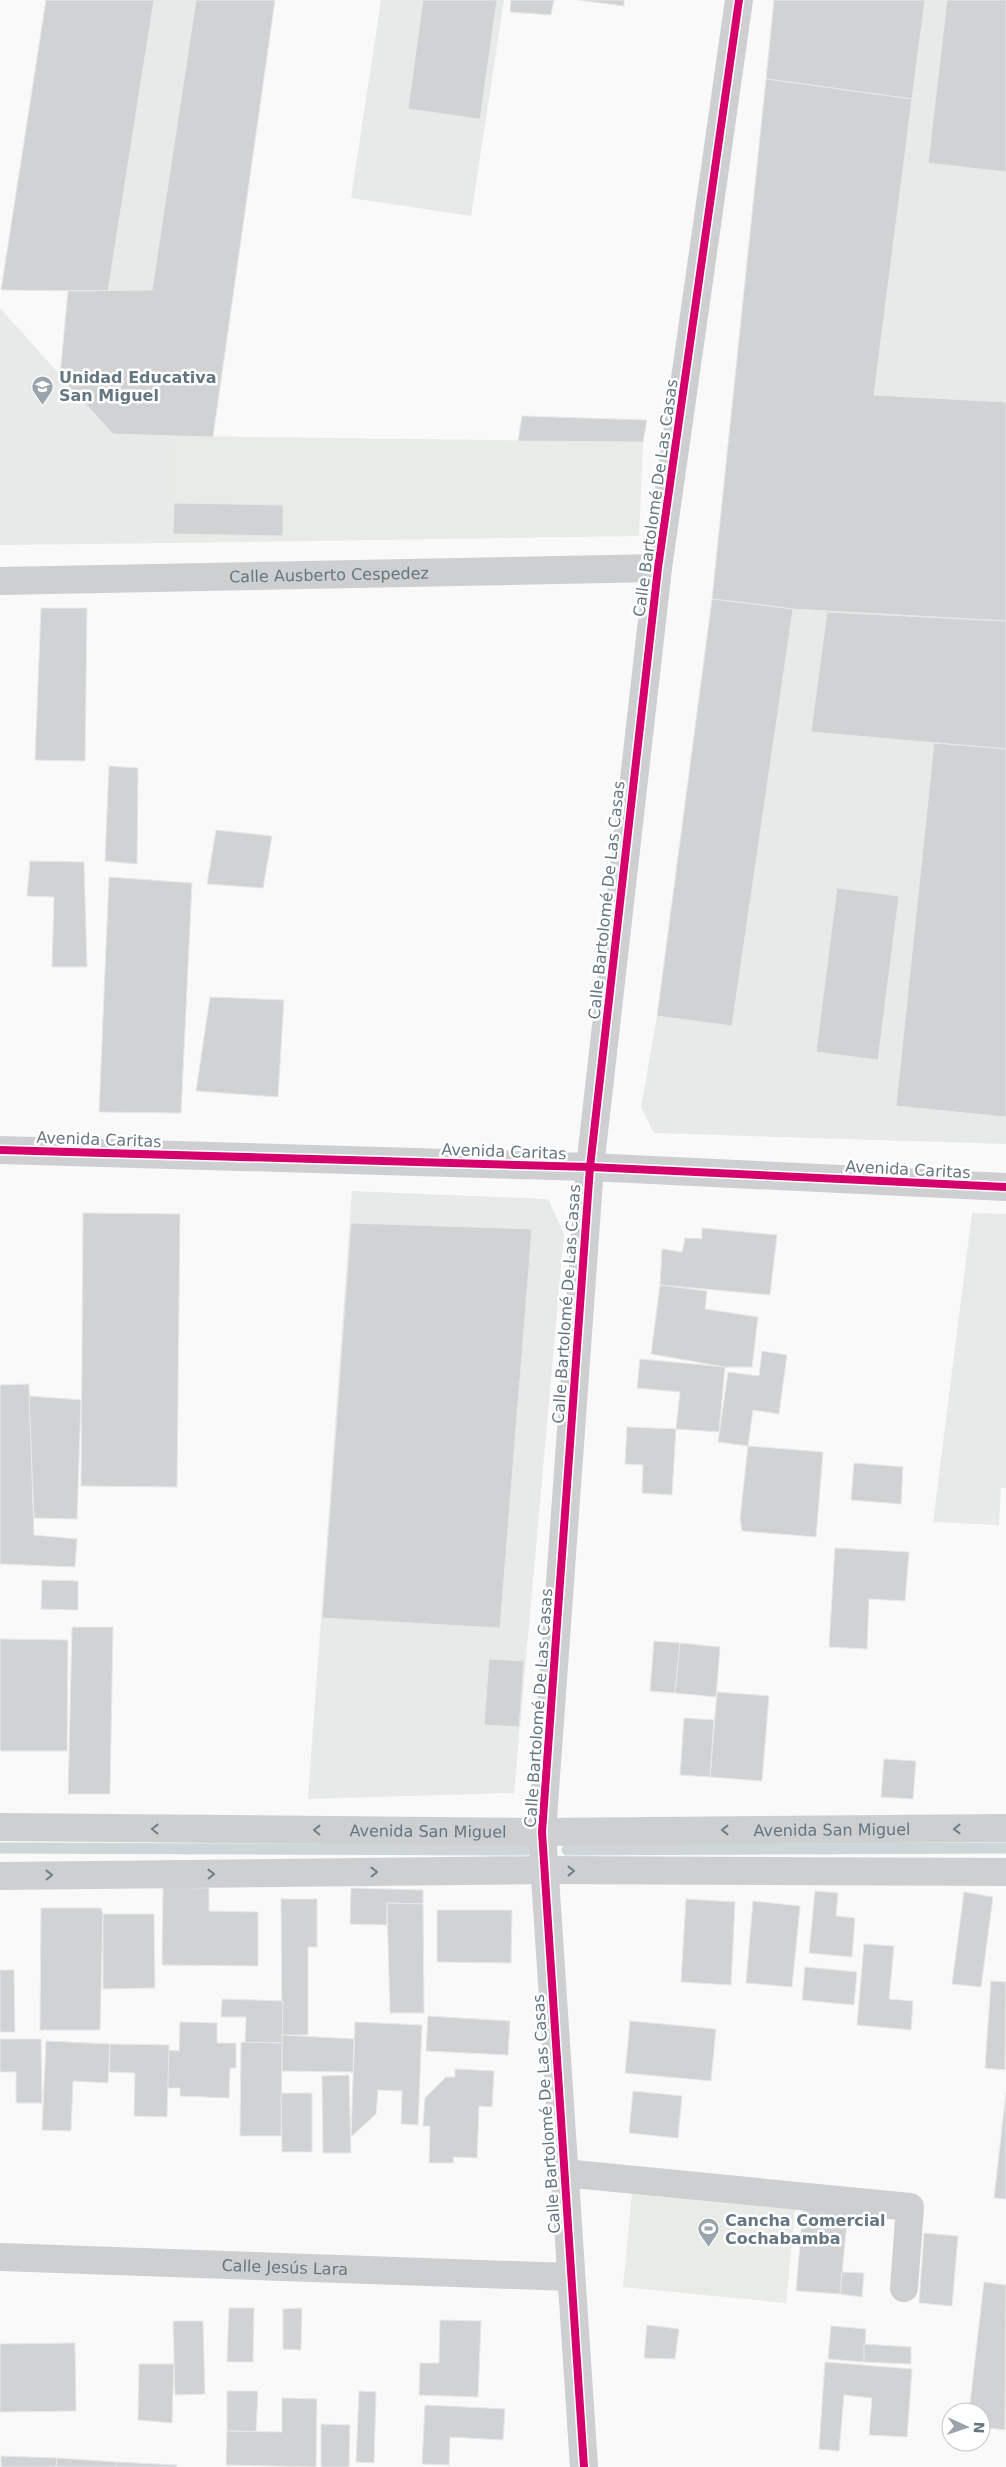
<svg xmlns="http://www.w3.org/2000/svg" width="1006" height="2467" font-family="'DejaVu Sans',sans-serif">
<rect width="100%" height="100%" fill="#f9f9f9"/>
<g fill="#e8e9e9">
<polygon points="46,0 275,0 213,437 173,436 173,543 0,545 0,308 60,375 68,291 1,290"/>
<polygon points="381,0 504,0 471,216 351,198"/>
<polygon points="774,0 1006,0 1006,1144 654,1133 641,1107 657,1016 712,599"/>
<polygon points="352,1191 548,1199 564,1234 514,1793 308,1799"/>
<polygon points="972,1213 1006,1214 1006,1488 1001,1488 999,1525 933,1522"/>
</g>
<g fill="#e8ebe6">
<polygon points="173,436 643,442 639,536 173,543"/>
<polygon points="632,2194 795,2210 786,2303 623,2287"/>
</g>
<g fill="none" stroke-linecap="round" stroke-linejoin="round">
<g stroke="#ced6d9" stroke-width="11">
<polyline points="0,1848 526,1850"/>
<polyline points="567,1850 1006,1848"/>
</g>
</g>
<g fill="#d0d2d3" stroke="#e8e8e8">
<polygon points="46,0 154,0 108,291 1,290"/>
<polygon points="196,0 275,0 213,437 113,434 60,376 68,291 152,290"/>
<polygon points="423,0 497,0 480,119 408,109"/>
<polygon points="511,0 554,0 551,15 510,12"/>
<polygon points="578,0 624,0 624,6"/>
<polygon points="774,0 925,0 912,99 766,79"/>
<polygon points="947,0 1006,0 1006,172 928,163"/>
<polygon points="766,79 912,99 874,395 1006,402 1006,621 793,609 712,599"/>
<polygon points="522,416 647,420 643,442 518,441"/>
<polygon points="174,503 283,505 283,536 173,534"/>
<polygon points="712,599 793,609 732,1026 657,1016"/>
<polygon points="41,608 87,608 85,761 35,760"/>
<polygon points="827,612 1006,621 1006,749 811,732"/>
<polygon points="934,743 1006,749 1006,1117 896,1106"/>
<polygon points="109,766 138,768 137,864 105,861"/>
<polygon points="216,830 272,836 263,888 207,884"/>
<polygon points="30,861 84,862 87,967 52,967 54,897 27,896"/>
<polygon points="109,877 192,883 181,1113 99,1112"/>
<polygon points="837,888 899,896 878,1060 816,1052"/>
<polygon points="210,997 284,1000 278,1097 196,1091"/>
<polygon points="83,1213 180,1214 177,1487 81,1486"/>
<polygon points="351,1223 532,1229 500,1628 322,1618"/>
<polygon points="702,1228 777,1235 770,1295 660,1285 662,1249 682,1252 685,1238 702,1239"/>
<polygon points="660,1285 707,1291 705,1309 758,1317 752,1367 725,1367 651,1354"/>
<polygon points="762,1351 787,1355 779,1414 753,1410 748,1446 718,1442 728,1372 759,1376"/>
<polygon points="640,1359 725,1367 719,1432 676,1429 680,1392 637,1388"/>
<polygon points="29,1384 34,1535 77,1539 75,1567 0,1564 0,1385"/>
<polygon points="29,1396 81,1400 77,1519 34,1518"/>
<polygon points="627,1427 676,1429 672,1495 642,1493 643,1465 625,1464"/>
<polygon points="748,1446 823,1452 816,1537 742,1531 740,1519"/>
<polygon points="854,1463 903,1467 901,1504 851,1500"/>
<polygon points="835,1548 909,1552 905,1601 869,1599 867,1649 829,1647"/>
<polygon points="42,1580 78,1581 78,1610 41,1609"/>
<polygon points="72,1627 113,1627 110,1794 68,1794"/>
<polygon points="0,1639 68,1640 67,1751 0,1751"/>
<polygon points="654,1641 680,1643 675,1693 650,1691"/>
<polygon points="680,1643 720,1647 716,1697 675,1693"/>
<polygon points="489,1659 524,1661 519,1727 484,1725"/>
<polygon points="717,1692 769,1696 762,1781 710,1777"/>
<polygon points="684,1718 714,1720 710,1777 680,1775"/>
<polygon points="884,1759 916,1761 913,1799 881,1797"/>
<polygon points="163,1887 209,1888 209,1911 258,1912 258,1966 162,1965"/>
<polygon points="351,1888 423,1890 423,1904 387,1903 387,1925 350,1924"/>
<polygon points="815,1891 838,1893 836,1916 855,1918 852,1957 809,1953"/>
<polygon points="964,1892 993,1897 981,1987 952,1984"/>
<polygon points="281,1899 317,1899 317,1947 308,1947 308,2035 282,2035"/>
<polygon points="686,1899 735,1902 731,1985 681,1982"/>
<polygon points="753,1901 800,1906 792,1987 746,1983"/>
<polygon points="387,1903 423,1904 424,2013 390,2013"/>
<polygon points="41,1908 101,1908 103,1914 100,2030 40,2030"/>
<polygon points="437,1910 512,1910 511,1963 437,1962"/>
<polygon points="103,1914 154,1914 155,1988 103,1989"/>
<polygon points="864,1944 894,1946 889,1999 913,2001 911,2030 857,2025"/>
<polygon points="805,1967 857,1972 854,2005 802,2000"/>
<polygon points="0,1970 14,1970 15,2032 0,2032"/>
<polygon points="991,1981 1006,1982 1005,2070 985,2068"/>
<polygon points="222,1999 283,2001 282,2043 245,2043 246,2017 221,2017"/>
<polygon points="428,2016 510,2021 508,2055 426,2051"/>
<polygon points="630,2021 716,2029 711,2081 625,2073"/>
<polygon points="180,2022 217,2023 217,2043 236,2043 236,2068 230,2068 229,2098 180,2096 180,2088 167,2088 168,2050 179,2051"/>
<polygon points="355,2022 422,2025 418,2125 401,2124 402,2091 378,2090 376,2114 351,2137"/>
<polygon points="282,2035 354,2039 353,2072 282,2071"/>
<polygon points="0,2039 41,2039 42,2103 16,2103 16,2072 0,2072"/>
<polygon points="46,2041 110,2044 108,2083 73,2081 71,2131 42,2130"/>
<polygon points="241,2042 282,2043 281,2136 240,2136"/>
<polygon points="110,2044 169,2045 167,2117 134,2116 135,2073 109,2072"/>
<polygon points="455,2069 494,2071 492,2107 479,2106 477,2158 453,2157 454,2163 429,2163 430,2126 423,2126 425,2098 446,2077 455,2077"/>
<polygon points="349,2075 351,2153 323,2153 322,2076"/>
<polygon points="633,2091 682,2096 678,2138 629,2133"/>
<polygon points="1006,2092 1006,2199 994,2198"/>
<polygon points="281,2093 312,2093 312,2152 282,2152"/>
<polygon points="803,2208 848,2212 840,2294 796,2291"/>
<polygon points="924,2233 958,2236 952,2306 919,2303"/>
<polygon points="842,2272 864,2273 862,2297 840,2294"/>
<polygon points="984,2282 1006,2285 1005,2430 981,2427 981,2412 969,2412"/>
<polygon points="229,2308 254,2308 253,2362 227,2362"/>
<polygon points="302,2308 301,2350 283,2349 283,2309"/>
<polygon points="440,2320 481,2321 478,2397 419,2395 420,2363 439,2363"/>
<polygon points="173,2321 203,2321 205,2394 175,2395"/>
<polygon points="647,2325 679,2329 675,2359 644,2358"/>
<polygon points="831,2326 866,2329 864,2362 828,2359"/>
<polygon points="75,2343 76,2411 0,2412 0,2344"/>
<polygon points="864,2344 911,2347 911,2364 864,2362"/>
<polygon points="825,2362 912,2369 907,2437 869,2435 872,2398 844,2395 839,2451 819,2449"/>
<polygon points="139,2364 174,2364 172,2423 138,2420"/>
<polygon points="227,2391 258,2391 256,2432 227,2431"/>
<polygon points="359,2391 376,2392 374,2463 356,2462"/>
<polygon points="282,2398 317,2399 316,2467 226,2465 227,2431 282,2432"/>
<polygon points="425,2405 505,2409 503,2440 450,2437 449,2465 422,2464"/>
<polygon points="321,2424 350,2425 349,2467 321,2467"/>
<polygon points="1,2456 57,2458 57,2467 1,2467"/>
<polygon points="57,2458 117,2462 116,2467 56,2467"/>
<polygon points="117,2462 177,2465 176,2467 116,2467"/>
</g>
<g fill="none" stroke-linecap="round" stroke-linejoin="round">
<g stroke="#cecfd0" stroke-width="28">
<path id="s1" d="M0 581 658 568"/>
<polyline points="0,1150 590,1167 1006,1187"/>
<path id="s2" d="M0 1827 542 1832 1006 1828"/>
<polyline points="0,1876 544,1870 1006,1872"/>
<polyline points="564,2173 910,2207 904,2288"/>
<path id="s3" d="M0 2257 570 2277"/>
<polyline points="584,2467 542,1832 590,1167 658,568 739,0"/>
</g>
<defs>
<g id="cycleway">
<polyline points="0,1150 590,1167 1006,1187"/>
<polyline points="584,2467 542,1832 590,1167 658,568 739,0"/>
</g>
</defs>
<use href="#cycleway" stroke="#fff" stroke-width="11"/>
<use href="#cycleway" stroke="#d6006c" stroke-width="8"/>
</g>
<defs><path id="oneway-chevron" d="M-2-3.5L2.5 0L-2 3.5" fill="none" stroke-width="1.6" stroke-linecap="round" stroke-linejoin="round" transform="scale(1.25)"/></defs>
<g stroke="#707f8b">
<use href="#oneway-chevron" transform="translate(155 1829) rotate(-179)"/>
<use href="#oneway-chevron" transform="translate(957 1829) rotate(180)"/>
<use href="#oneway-chevron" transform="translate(317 1830) rotate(-179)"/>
<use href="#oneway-chevron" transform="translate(725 1830) rotate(180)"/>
<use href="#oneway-chevron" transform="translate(571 1871)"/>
<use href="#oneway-chevron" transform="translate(374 1872) rotate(-1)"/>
<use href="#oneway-chevron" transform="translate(211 1874) rotate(-1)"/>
<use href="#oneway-chevron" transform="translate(49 1875) rotate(-1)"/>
</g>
<defs>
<symbol id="school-pin" viewBox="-11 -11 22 30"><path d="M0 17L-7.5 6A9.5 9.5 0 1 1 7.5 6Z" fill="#99a4ac" stroke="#fff"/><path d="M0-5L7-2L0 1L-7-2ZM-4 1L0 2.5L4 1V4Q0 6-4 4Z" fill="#fff"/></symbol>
<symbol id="stadium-pin" viewBox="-11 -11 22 30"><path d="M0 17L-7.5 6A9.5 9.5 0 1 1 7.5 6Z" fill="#99a4ac" stroke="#fff"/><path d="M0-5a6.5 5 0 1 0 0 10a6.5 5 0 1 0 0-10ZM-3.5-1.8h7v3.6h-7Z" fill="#fff"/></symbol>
</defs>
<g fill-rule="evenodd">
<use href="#school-pin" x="30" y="374" width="25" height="34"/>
<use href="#stadium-pin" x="696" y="2216" width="25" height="34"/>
</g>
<g text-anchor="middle" stroke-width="5" stroke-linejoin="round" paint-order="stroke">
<g font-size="16" font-weight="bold" fill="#657683" stroke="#fff" text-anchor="start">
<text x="59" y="383">Unidad Educativa<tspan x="59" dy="18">San Miguel</tspan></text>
<text x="725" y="2226">Cancha Comercial<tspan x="725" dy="18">Cochabamba</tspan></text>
</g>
<g font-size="16" fill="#657683" stroke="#fff">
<text transform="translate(655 498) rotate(-82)" y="6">Calle Bartolomé De Las Casas</text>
<text dy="6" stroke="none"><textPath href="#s1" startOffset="329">Calle Ausberto Cespedez</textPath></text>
<text transform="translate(606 900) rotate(-84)" y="6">Calle Bartolomé De Las Casas</text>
<text transform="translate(99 1139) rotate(2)" y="6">Avenida Caritas</text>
<text transform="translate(504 1151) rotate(2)" y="6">Avenida Caritas</text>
<text transform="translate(908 1169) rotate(3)" y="6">Avenida Caritas</text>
<text transform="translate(566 1304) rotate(-86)" y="6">Calle Bartolomé De Las Casas</text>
<text transform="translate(538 1708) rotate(-86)" y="6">Calle Bartolomé De Las Casas</text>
<text dy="6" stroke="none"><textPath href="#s2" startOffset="832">Avenida San Miguel</textPath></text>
<text dy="6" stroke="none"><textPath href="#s2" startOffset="428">Avenida San Miguel</textPath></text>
<text transform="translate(546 2114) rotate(-94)" y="6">Calle Bartolomé De Las Casas</text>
<text dy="6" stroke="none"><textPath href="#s3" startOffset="285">Calle Jesús Lara</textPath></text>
</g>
</g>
<g transform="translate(966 2427) rotate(93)"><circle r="24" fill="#ffffff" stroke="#c1c8cd"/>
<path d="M0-4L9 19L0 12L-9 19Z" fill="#99a4ac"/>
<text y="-8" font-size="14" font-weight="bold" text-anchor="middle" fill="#657683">N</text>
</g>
</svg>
